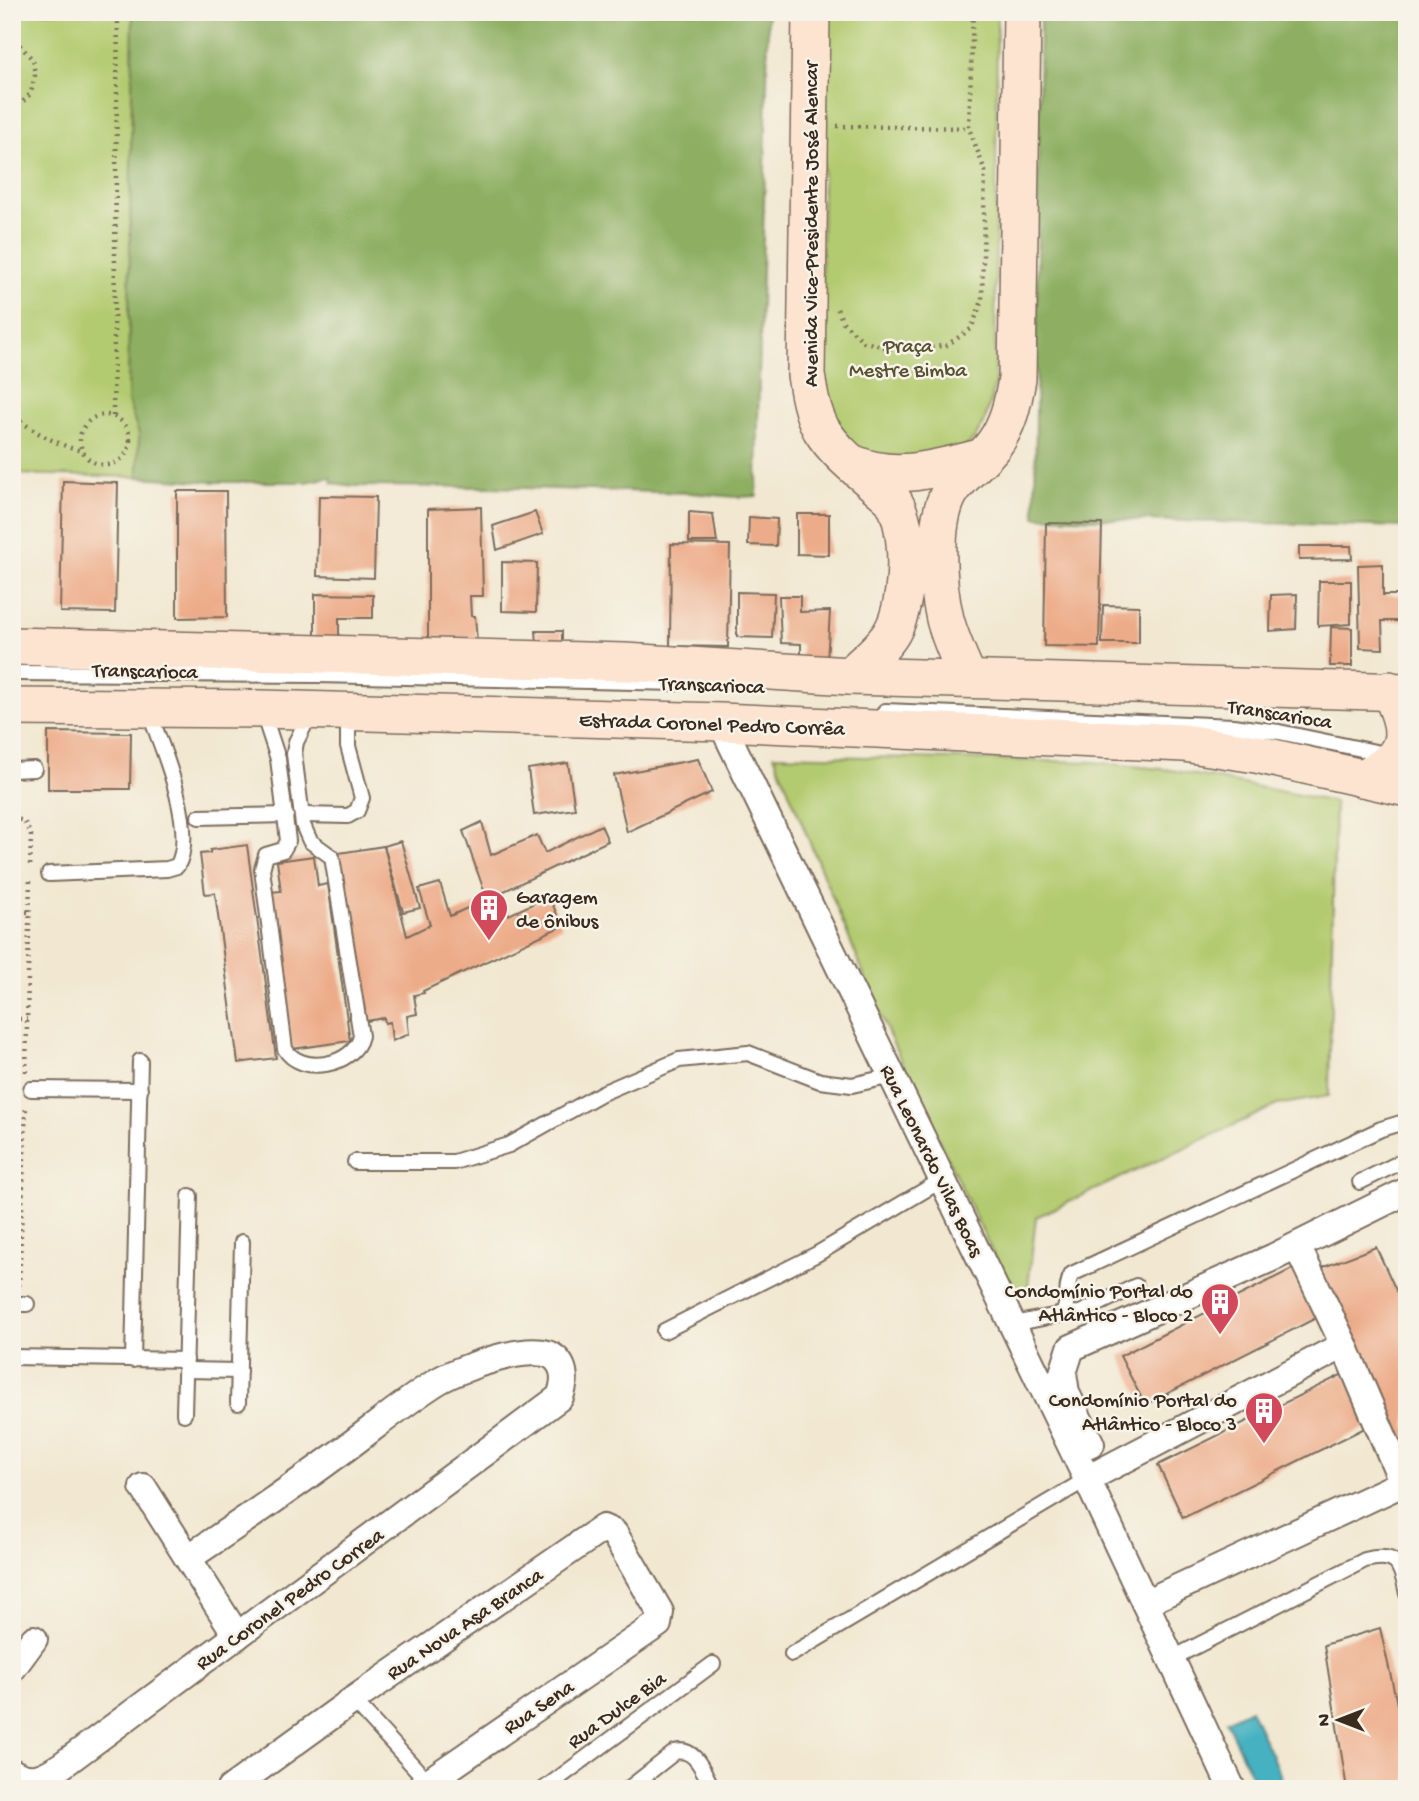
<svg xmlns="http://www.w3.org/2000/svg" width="1419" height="1801" font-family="'Gochi Hand',sans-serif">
<rect width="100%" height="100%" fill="#f7f3e8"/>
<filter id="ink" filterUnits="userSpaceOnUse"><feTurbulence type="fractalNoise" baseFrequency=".0143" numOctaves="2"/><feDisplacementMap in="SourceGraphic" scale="14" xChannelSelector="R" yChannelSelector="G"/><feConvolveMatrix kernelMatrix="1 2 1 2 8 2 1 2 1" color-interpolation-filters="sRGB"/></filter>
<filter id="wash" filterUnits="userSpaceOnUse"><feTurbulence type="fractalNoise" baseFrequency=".00686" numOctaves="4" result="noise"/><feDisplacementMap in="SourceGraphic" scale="28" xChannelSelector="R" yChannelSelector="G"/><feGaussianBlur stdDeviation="1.57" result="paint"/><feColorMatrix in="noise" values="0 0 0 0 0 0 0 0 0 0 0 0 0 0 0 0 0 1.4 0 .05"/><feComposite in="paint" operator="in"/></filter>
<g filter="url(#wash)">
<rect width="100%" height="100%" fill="#f2e8d1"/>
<g fill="#b3cb70" stroke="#777a47" stroke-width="2">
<polygon points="12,12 133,12 128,401 139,434 138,477 12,474"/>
<polygon points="825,12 997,12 995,384 985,420 975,438 962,450 927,462 854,450 820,400"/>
<polygon points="774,755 1092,762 1171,770 1335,802 1329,1096 1277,1105 1036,1217 1028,1287 1014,1298 888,1033"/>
</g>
<g fill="#8eaf62" stroke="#646c40" stroke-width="2">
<path d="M133 12H768C767 174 758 335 757 496L736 497 691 493 490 487 355 486 332 483 331 477 306 482H217L138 477 139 434 128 401Z"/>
<polygon points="1040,12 1407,12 1407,527 1035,517"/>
</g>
<polygon fill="#44b1c1" stroke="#406e70" stroke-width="2" points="1250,1709 1285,1785 1278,1789 1258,1789 1226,1721"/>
<g id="blocks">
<g fill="#edac89">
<polygon points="63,481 118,483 115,613 60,612"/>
<polygon points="177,491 226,491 227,617 177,618"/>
<polygon points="319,496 376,497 374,578 317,576"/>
<polygon points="481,507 483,596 470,596 471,616 475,616 477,641 428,654 428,509"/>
<polygon points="535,512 543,534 497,550 493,526"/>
<polygon points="689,512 713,514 717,542 689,542"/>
<polygon points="797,514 829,514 829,555 797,554"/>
<polygon points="749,517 777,519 776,546 748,545"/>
<polygon points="1046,523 1102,524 1099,647 1044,646"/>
<polygon points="671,544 730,545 728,647 670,646"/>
<polygon points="1299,546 1351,546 1352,559 1299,560"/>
<polygon points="502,562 537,563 536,612 502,611"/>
<polygon points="1383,564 1383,595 1405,595 1406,621 1382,621 1383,649 1360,648 1358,565"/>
<polygon points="1319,581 1351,581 1351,624 1318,626"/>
<polygon points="737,592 774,593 772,638 737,637"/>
<polygon points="315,594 373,595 373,618 339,618 339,640 315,640"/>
<polygon points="1297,594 1296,629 1270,631 1271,595"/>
<polygon points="779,596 800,596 800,612 830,611 827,662 801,662 801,644 781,643"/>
<polygon points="1103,605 1139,606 1139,643 1102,643"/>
<polygon points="1331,627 1352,628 1352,666 1330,666"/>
<polygon points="536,631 562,631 562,643 537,643"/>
<polygon points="48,732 131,733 130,789 48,789"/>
<polygon points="698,759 712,792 627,832 614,775"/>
<polygon points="568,763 575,809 534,815 528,769"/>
<polygon points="482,822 491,855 537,835 545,853 601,825 608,841 500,893 509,915 549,896 562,926 423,991 424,993 414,995 417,1014 407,1016 409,1034 392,1041 390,1022 385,1023 384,1018 366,1021 364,1004 360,1005 339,853 384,846 407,936 430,925 419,889 440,883 450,916 487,899 463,831"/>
<polygon points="401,841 420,908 403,912 384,846"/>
<polygon points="247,845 276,1058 238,1063 215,893 205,894 200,854 210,853 210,850"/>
<polygon points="314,856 318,886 328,884 350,1041 292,1049 271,892 281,891 277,861"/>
<polygon points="1376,1247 1407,1314 1407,1440 1394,1446 1321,1268"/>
<polygon points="1296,1267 1320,1316 1145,1405 1120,1356"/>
<polygon points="1345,1373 1371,1425 1183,1518 1158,1465"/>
<polygon points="1380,1628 1407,1748 1407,1789 1347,1789 1324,1645"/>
</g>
</g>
</g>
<g filter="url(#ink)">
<use href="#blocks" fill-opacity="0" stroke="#7b6c5d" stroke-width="2"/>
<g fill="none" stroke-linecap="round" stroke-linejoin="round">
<defs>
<g id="lane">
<polyline points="12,673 317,675 678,683"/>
<path d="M262 710 278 759 288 841 283 850 266 855 262 869 285 1049C301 1076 354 1066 361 1036L332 857 310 841 303 825 294 754 296 742 310 714"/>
<polyline points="885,711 1233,726 1279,732 1390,755"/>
<polyline points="12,770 34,769"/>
<polyline points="302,815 348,816 357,811 362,798 348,746 348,712"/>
<polyline points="199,817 286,815"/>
<path d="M49 874 167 869 177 866C198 832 162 746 148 710"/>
<polyline points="31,1089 140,1090"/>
<polyline points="355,1162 454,1162 509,1145 602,1093 679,1060 748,1053 820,1081 852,1085 892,1076"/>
<polyline points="1360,1182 1407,1159"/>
<polyline points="12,1304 27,1304"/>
<polyline points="1063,1314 1080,1313 1136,1286"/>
<path d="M1013 1324 1063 1314C1070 1301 1064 1287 1072 1274L1381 1129 1407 1121"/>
<polyline points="664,1331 817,1254 942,1180"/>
<polyline points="12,1357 186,1360"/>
<polyline points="133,1360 140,1061"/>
<polyline points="186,1370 239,1371"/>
<polyline points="238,1403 242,1242"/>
<polyline points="184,1414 190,1196"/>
<polyline points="792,1654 1087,1479"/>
<path d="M1171 1659 1365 1560C1398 1552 1401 1565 1407 1594"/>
<polyline points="353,1700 428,1782"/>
<polyline points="544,1789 713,1664"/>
<path d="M628 1789 675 1752C696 1746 704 1774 713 1789"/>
</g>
<g id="street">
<polyline points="721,722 1087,1479 1232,1789"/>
<polyline points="1091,1444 1066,1393 1063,1373 1071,1348 1274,1257 1407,1191"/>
<polyline points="1087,1479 1344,1345 1297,1246"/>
<polyline points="143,1487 237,1636"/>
<polyline points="1145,1603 1403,1483 1344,1345"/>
<polyline points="12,1669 34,1639"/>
<path d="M12 1772C31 1784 44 1777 61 1766L560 1397C565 1383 567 1369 555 1358 535 1340 458 1369 438 1381 403 1403 371 1430 338 1454 289 1490 239 1524 188 1558"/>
<polyline points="230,1789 353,1700 603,1528 614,1533 660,1612 658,1624 418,1789"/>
</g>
<g id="secondary">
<path d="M811 12 806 375C809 394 812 412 821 429 838 457 869 477 892 499 912 528 909 602 892 632 882 649 864 662 850 676"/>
<path d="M854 464C895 482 939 468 980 458"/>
<polyline points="12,646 625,662 850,676 1407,692"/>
<path d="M968 679C960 659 950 639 945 619 937 585 932 523 950 492 962 473 981 462 994 444 1008 425 1013 403 1017 379L1022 12"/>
<polyline points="12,707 262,709 721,722 1184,743 1256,754 1407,788"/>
<path d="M1362 778C1409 757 1412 734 1389 690"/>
</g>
</defs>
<use href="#lane" stroke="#7b6c5d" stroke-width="18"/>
<use href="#street" stroke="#7b6c5d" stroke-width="30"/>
<use href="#secondary" stroke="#7b6c5d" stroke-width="40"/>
<g stroke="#7b6c5d" stroke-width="4.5" stroke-dasharray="2 5" stroke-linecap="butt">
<polyline points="837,126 969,128"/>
<polyline points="12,294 15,110 31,93 35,75 33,60 19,44 14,29 15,12"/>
<polyline points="837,309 843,322 864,342 898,350 922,349 947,345 971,329 982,301 985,171 969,128 973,12"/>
<path d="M12 410C21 428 63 447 82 451"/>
<circle cx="105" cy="440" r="25"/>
<polyline points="113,416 118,12"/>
<polyline points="12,818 24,821 31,835 30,869"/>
<polyline points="12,912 29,912"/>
<polyline points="12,1019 27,1019"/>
<polyline points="26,1072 30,878"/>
<polyline points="19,1286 26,1106"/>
</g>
<use href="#lane" stroke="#fff" stroke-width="14"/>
<use href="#street" stroke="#fff" stroke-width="26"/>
<use href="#secondary" stroke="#fde4d1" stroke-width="37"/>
</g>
</g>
<defs>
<symbol id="building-pin" viewBox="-11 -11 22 30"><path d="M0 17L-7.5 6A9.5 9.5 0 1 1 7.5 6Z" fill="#d1495b" stroke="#f7f3e8"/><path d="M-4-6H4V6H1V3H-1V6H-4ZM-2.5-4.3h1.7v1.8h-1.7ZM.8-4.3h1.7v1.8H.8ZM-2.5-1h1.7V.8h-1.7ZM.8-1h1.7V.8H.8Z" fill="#fff"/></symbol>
</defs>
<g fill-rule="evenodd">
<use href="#building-pin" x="467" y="886" width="44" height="60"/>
<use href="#building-pin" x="1198" y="1280" width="44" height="60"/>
<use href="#building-pin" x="1242" y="1389" width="44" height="60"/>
</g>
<g text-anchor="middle" stroke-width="5" stroke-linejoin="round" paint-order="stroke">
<g font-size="21" fill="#3b2a1e" stroke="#f7f3e8">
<text transform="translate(810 224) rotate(-90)" y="7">Avenida Vice-Presidente José Alencar</text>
<text transform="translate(145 670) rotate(1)" y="7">Transcarioca</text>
<text transform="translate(712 684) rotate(2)" y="7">Transcarioca</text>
<text transform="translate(1280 713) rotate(9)" y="7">Transcarioca</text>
<text transform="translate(712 723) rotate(2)" y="7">Estrada Coronel Pedro Corrêa</text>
<text transform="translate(933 1160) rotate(64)" y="7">Rua Leonardo Vilas Boas</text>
<text transform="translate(289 1598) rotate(-36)" y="7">Rua Coronel Pedro Correa</text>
<text transform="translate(464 1623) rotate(-34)" y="7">Rua Nova Asa Branca</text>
<text transform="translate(538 1706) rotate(-34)" y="7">Rua Sena</text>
<text transform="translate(616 1709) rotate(-36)" y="7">Rua Dulce Bia</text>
</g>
<g font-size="21" fill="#595232" stroke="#f7f3e8">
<text x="908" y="352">Praça<tspan x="908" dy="24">Mestre Bimba</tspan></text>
</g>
<g font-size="21" fill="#3b2a1e" stroke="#f7f3e8" text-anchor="end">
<text x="516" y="903" text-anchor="start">Garagem<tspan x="516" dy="24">de ônibus</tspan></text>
<text x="1193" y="1297">Condomínio Portal do<tspan x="1193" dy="24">Atlântico - Bloco 2</tspan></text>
<text x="1237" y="1406">Condomínio Portal do<tspan x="1237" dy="24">Atlântico - Bloco 3</tspan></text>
</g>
</g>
<rect width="1419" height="1801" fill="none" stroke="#f7f3e8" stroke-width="42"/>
<g transform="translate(1339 1720) rotate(270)" stroke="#f7f3e8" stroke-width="5" paint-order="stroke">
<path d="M0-5L12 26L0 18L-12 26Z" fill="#3b2a1e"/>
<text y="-10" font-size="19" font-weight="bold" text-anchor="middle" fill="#3b2a1e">N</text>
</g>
</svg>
